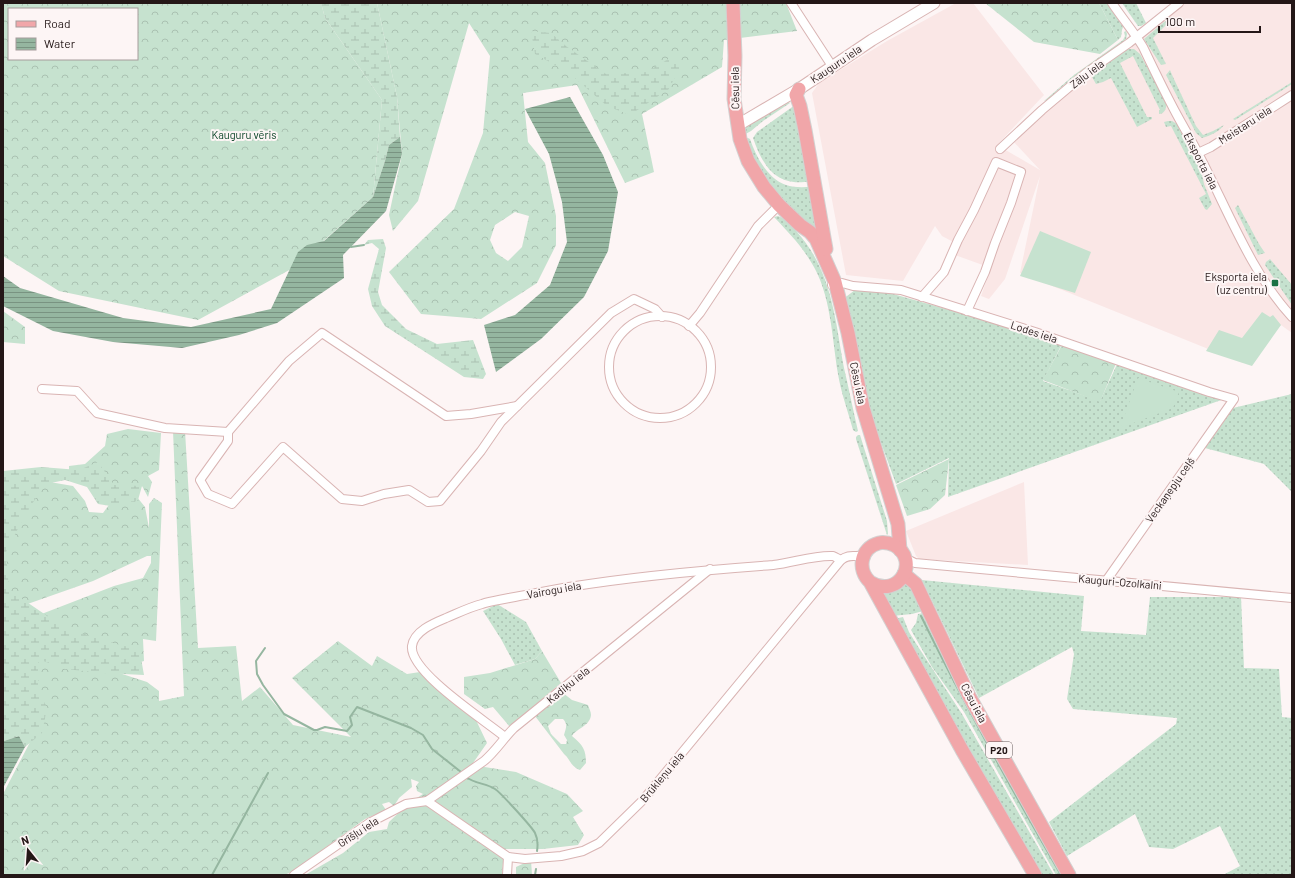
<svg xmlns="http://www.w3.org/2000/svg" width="1295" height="878" font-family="Barlow,sans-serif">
<defs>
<pattern id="grass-dots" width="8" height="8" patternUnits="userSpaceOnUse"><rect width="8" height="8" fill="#c6e2cf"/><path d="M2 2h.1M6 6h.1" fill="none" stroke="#aac1b1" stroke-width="1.8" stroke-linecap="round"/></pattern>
<pattern id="forest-crowns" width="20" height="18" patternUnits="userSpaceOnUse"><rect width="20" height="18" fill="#c6e2cf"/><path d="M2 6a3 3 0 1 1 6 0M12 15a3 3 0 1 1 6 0" fill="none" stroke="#aac1b1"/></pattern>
<pattern id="wetland-marsh" width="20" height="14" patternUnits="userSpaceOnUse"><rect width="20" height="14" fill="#c6e2cf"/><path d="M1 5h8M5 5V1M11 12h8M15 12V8" fill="none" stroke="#aac1b1"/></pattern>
<pattern id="water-rules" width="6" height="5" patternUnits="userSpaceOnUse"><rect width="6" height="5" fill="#95b6a0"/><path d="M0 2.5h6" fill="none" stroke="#799381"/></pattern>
</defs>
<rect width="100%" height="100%" fill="#fdf5f5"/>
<g fill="#fae7e6">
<polygon points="956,3 973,3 1044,95 997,145 1040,170 1011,139 1182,3 1292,3 1292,333 1281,325 1243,363 1020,273 1040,176 1005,279 989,299 981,296 991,268 955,255 959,245 942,236 935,226 903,281 846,275 812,93 819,83 887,41"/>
<polygon points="1024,482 1028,565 919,559 916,556 906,531"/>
</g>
<g fill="url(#grass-dots)">
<polygon points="1099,3 1107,3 1123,27 1122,30 1121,37 1118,40"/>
<polygon points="1122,3 1136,3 1146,23 1141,26 1138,26"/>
<polygon points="1170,17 1172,19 1153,38 1166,64 1161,65 1144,39"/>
<polygon points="1126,31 1127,34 1126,39 1120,45 1084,70 1059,89 1048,100 1044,101 1074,75 1123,40 1125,36 1124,32"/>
<path d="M1128 49H1134L1140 54 1167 103C1166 108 1165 114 1159 114V110H1160L1133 56 1120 63 1147 117H1152V119L1137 127 1111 78 1103 82 1096 84 1092 77 1094 72Z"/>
<path d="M1170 70 1173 77 1196 126 1203 135 1213 131 1224 125C1220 131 1210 136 1202 138L1196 133 1166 75Z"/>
<polygon points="1292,82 1292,84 1235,120 1233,119"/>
<polygon points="788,102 790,103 763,121 751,131 742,136 743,130 748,124 761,118 781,104"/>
<path d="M795 105 811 181C777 188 763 167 753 138L757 132Z"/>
<polygon points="1168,121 1172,121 1177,124 1202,174 1204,184 1212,204 1207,210 1205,209 1199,198 1206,194 1171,126 1166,127 1164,122"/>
<path d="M748 138 750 139C756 157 768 179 786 185 794 188 804 187 812 187L821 237 770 187 756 166 743 139Z"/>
<polygon points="1238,205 1259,244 1265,253 1258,255 1235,208"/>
<path d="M778 216C786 219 791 225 796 231 832 270 835 319 844 368 849 389 853 410 858 431L856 432 853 430C848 411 841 393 838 374 832 338 831 293 811 262 801 245 787 231 774 217Z"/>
<polygon points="1270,259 1292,285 1292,305 1265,265 1266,262"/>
<polygon points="855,290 886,292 1063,342 1043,381 1100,401 1119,360 1227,398 948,497 949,458 896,484 863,393 843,299"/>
<polygon points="1292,394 1292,492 1264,464 1205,448 1233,408"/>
<polygon points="858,435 860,435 887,521 888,534 887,535 856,439 856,437"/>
<polygon points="922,580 1084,596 1081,631 1146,635 1150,597 1241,597 1244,668 1279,669 1282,717 1292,718 1292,875 1223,875 1240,866 1220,826 1173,849 1149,847 1135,814 1067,856 1049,822 1176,724 1177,718 1073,709 1067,699 1074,654 1072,647 979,698"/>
<polygon points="910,581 923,611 912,614 892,616 879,592 899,587"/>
<polygon points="497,604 526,622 542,651 535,659 515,665 501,639 483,611"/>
<polygon points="924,613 1065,875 1056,875 964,712 932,667 911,630 916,623 918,614"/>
<polygon points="903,617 909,632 917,645 962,714 1054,875 1040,875 894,619"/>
</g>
<g fill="url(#forest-crowns)" fill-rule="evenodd">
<path d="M3 3H321L325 18 382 100 373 197 293 268 198 320 59 291 3 256ZM9 9H137V59H9Z"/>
<path d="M377 3H786L797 31 724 40 722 67 642 114 654 172 625 183 577 85 523 93 528 142 545 163 556 216V245L537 283 481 319 421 314 389 272 454 209 483 133 490 56 469 23 418 201 393 231 389 215 402 154 397 97ZM515 212 529 216 522 247 508 261 496 253 490 240 495 225Z"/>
<polygon points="985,3 1099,3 1118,40 1100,54 1034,42"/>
<polygon points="3,311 25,327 25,344 3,342"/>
<polygon points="1063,343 1117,361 1100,402 1043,380"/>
<polygon points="128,429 161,433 159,470 148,476 152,482 148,497 142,486 126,491 69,473 69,466 85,464 105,446 107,434"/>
<polygon points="173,431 185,431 198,648 236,646 242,701 260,687 293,725 351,737 292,678 338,641 372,666 377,656 407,674 420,672 474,716 487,743 473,763 478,766 516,772 567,794 583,811 573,817 584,835 578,845 543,849 504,849 502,875 305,875 343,853 369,832 387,829 389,822 409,803 423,794 417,791 416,786 419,782 411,779 412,787 399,798 394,806 389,802 382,804 386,810 365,819 292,872 284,875 3,875 3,794 41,721 29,681 39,650 79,660 147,682 159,691 159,701 184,696"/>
<polygon points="949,459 945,495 930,509 907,516 896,485"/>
<polygon points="44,481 73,486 85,501 89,512 103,513 111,502 137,497 145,507 149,528 149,504 154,498 162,503 156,641 143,639 144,661 134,664 26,620 114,586 143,578 151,563 151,556 147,556 93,581 19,607 5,601 3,523"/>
<polygon points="542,651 561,683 510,727 493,707 485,709 464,694 464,677 490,673 535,659"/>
<path d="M563 693 572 700 588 705C589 708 591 712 591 715 590 726 577 728 572 736 583 745 586 750 586 763L580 770C570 766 571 760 564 754L535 716ZM555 719H563C568 724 566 728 564 735L567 740 566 744H561L551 734 548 726Z"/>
<polygon points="531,860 532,875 516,875 516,867"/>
</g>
<g fill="url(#wetland-marsh)">
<polygon points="321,3 377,3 397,97 400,137 389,145 385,161 373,197 382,100 325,18"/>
<polygon points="531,31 551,33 566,46 606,74 647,72 670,58 681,65 669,89 630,115 607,106 568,72 535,54"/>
<polygon points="383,239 386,248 378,292 382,305 406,329 437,344 473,340 486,374 483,379 464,377 385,326 372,306 368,289 379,249 372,243 364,245 368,240"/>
<polygon points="98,462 114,485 142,486 138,500 134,502 123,501 117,507 98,504 87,487 65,480 46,484 27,511 6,552 9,590 65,628 123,646 139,647 144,675 103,673 65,669 38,659 38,689 47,708 42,733 25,747 19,736 4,741 3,743 3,471 41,467 79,470"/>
</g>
<g fill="#c6e2cf">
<polygon points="1040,231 1091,252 1075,293 1020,276"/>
<polygon points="1262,312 1270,317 1273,315 1281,325 1252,366 1206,351 1219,330 1242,338"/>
<polygon points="1138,378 1179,392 1173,408 1120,428"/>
</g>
<g fill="url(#water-rules)">
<polygon points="570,97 603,155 618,192 608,251 584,297 541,339 496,372 484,325 515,315 550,285 567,242 562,202 549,154 525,109"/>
<polygon points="400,137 402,154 386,211 343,255 344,278 277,323 239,335 182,348 113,342 53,331 3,306 3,276 20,288 123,318 191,327 271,309 298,252 307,245 324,241 373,197 385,161 389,145"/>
<polygon points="19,736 25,747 3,788 3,743 4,741"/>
</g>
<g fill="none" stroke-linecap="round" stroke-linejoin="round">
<g stroke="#95b6a0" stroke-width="2">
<polyline points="351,247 364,245"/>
<path d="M921 616C964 704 1012 790 1061 875"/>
<polyline points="265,648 256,661 257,674 263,685 284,714 314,730 317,730 325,727 347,731 352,725 350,717 357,707 411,728 423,735 432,749 461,772"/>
<path d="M466 777C475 784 486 783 495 789 501 793 532 827 535 833 538 839 538 845 537 851"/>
<polyline points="212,875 268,773"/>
<polyline points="535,875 536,869"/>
</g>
<defs>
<g id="minor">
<polyline points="791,3 832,66"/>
<path d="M1112 3C1122 18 1134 32 1143 47 1154 70 1165 93 1177 115 1184 128 1192 141 1199 155 1227 208 1251 273 1292 317"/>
<polyline points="1000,149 1042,110 1086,73 1129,43 1179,3"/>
<polyline points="1198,153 1211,147 1292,95"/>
<polyline points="832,285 842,283 853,286 901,290 1035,332 1209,392 1234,399 1106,581"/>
<polyline points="922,297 944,272 958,240 974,210 996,162 1021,172 1011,203 995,243 985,272 967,311"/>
<circle cx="660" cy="367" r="51"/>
<polyline points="689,326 700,313 758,226 779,205"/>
<polyline points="42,389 77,391 97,413 165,428 228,432 289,361 322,333 446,416 471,414 517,406"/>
<polyline points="228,432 228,441 200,480 208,494 232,504 283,447 342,499 362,501 384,494 409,490 428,502 440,501 481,451 501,422 611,313 634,299 655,309 662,317"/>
<polyline points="905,558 915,563 1292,598"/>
<path d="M505 737C486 721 409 672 412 646 414 631 434 623 446 618 458 613 470 607 482 604 491 601 500 600 509 598 529 594 549 591 569 587 636 576 704 570 773 565 793 563 813 555 833 556 836 557 838 559 841 560"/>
<path d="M427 801 508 857 525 859 561 856 583 851 599 843 643 800 841 560C850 553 855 558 864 555"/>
<path d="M294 875 369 823 406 804 427 801 484 761C495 752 503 739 514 728L710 569"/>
<polyline points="507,875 508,857"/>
</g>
<polyline id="secondary" points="738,125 799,89 872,40 934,3"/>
<g id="primary">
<polyline points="733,3 735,56 734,99 740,139 748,161 764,187 779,205 800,225 810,232 816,239 835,282 848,333 863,408 898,524 900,550"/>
<polyline points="799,89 796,95 800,106 805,130 826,249"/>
<polyline points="904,574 916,584 969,696 1069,875"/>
<path d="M870 582C899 600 921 560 894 545 889 543 884 542 879 543 860 548 857 570 870 582L962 750 1035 875"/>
</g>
</defs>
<use href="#minor" stroke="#d9b4b3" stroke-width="10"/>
<use href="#secondary" stroke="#d9b4b3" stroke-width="13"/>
<use href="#primary" stroke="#d3d1d1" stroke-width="15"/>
<use href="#minor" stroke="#fff" stroke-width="8"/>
<use href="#secondary" stroke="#fff" stroke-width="11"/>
<use href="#primary" stroke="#f1a6a9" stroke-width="13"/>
</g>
<rect fill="#1c7245" stroke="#fdf5f5" stroke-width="1.5" x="1271" y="279" width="8" height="8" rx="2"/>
<g text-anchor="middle" stroke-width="4" stroke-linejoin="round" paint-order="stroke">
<rect fill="#fdf5f5" stroke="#655a5a" stroke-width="1" x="986" y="742" width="26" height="16" rx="3"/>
<g font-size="10" font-weight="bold" fill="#241717">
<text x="999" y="754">P20</text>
</g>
<g font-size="11" fill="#241717" stroke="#fdf5f5">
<text transform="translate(836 64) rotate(-34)" y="4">Kauguru iela</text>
<text transform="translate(1087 74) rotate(-37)" y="4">Zāļu iela</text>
<text transform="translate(735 88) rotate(-91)" y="4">Cēsu iela</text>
<text transform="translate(1245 125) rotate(-33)" y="4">Meistaru iela</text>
<text transform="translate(1201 161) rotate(63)" y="4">Eksporta iela</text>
<text transform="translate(1034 332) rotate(18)" y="4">Lodes iela</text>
<text transform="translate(858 383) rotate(78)" y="4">Cēsu iela</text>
<text transform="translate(1170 490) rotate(-55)" y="4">Veckaņepju ceļš</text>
<text transform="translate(1120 582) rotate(5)" y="4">Kauguri-Ozolkalni</text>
<text transform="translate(554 590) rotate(-10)" y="4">Vairogu iela</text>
<text transform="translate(568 685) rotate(-39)" y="4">Kadiķu iela</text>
<text transform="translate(974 703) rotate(62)" y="4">Cēsu iela</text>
<text transform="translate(662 777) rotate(-50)" y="4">Brūkleņu iela</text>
<text transform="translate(358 832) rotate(-33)" y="4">Grīšļu iela</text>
</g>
<g font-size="11" fill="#0a4427" stroke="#fdf5f5">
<text x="244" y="139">Kauguru vēris</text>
</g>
<g font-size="11" fill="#241717" stroke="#fdf5f5" text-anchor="end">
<text x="1267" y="281">Eksporta iela<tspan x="1267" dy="13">(uz centru)</tspan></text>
</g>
</g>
<rect width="1295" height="878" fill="none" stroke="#241717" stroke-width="8"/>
<rect x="8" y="8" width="130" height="52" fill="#fdf5f5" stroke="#a69c9c"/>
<rect x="16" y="21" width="20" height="6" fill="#f1a6a9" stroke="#a69c9c"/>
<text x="44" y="28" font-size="12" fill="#241717">Road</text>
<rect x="16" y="38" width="20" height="12" fill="url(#water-rules)" stroke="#a69c9c"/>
<text x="44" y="48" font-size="12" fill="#241717">Water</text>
<g transform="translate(28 850) rotate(343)" stroke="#fdf5f5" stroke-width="3" paint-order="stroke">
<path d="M0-3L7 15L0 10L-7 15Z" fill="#241717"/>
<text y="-6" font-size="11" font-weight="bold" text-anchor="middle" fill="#241717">N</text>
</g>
<path d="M1159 26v6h101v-6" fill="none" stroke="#241717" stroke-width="2"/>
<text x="1165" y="26" font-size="12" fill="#241717" stroke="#fdf5f5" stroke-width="3" paint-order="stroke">100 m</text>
</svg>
